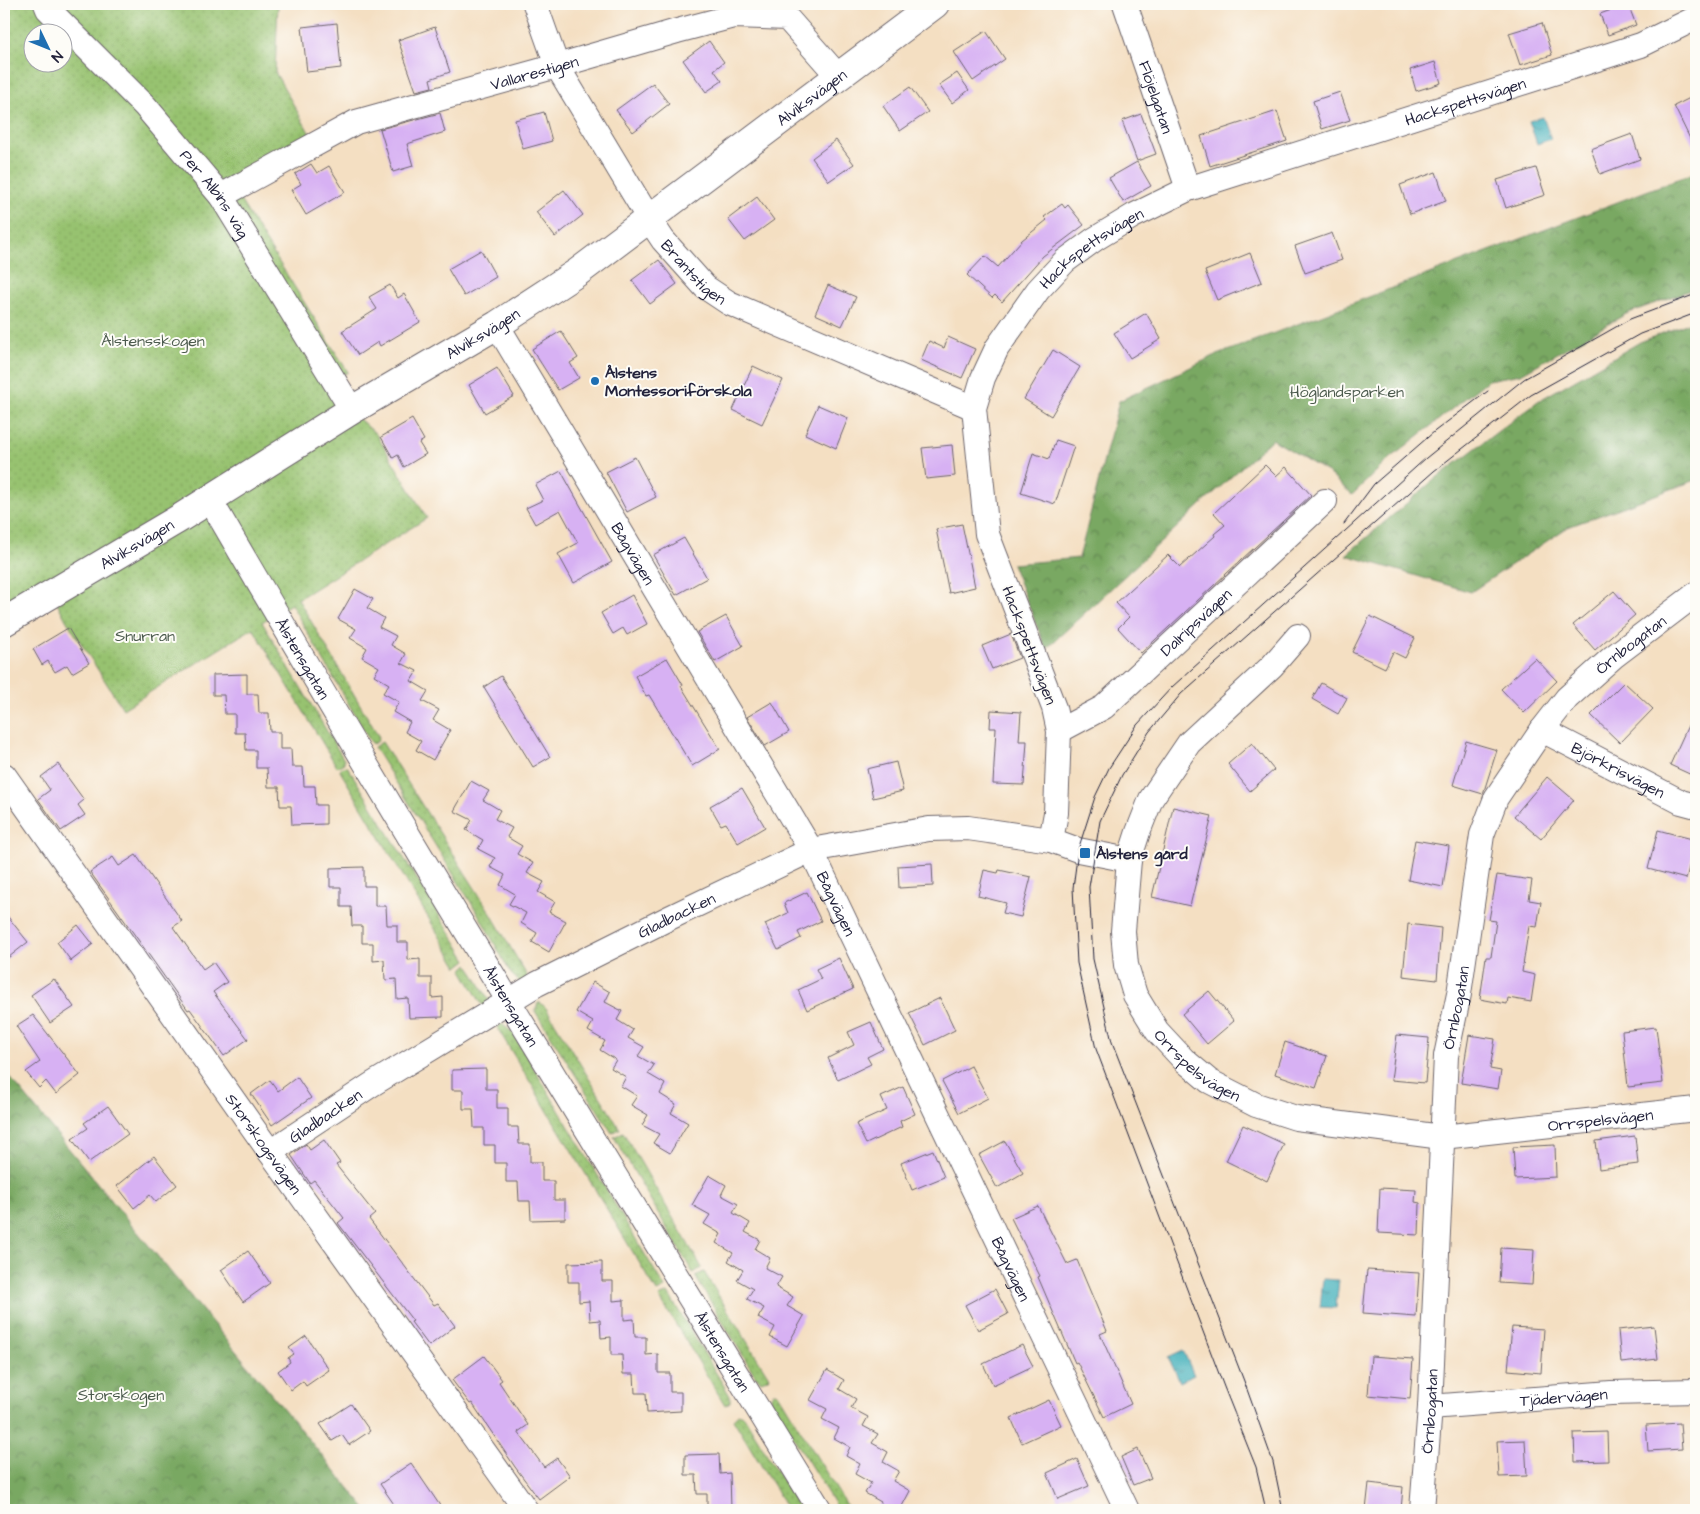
<svg xmlns="http://www.w3.org/2000/svg" width="1700" height="1514" font-family="'Architects Daughter',sans-serif">
<defs>
<pattern id="grass-dots" width="8" height="8" patternUnits="userSpaceOnUse" patternTransform="scale(1.25)"><rect width="8" height="8" fill="#97c26f"/><path d="M2 2h.1M6 6h.1" fill="none" stroke="#82a661" stroke-width="1.8" stroke-linecap="round"/></pattern>
<pattern id="forest-crowns" width="20" height="18" patternUnits="userSpaceOnUse" patternTransform="scale(1.25)"><rect width="20" height="18" fill="#79a862"/><path d="M2 6a3 3 0 1 1 6 0M12 15a3 3 0 1 1 6 0" fill="none" stroke="#638852"/></pattern>
<pattern id="water-ripples" width="26" height="14" patternUnits="userSpaceOnUse" patternTransform="scale(1.25)"><rect width="26" height="14" fill="#3eaeb9"/><path d="M2 4q2-2 4 0t4 0M15 11q2-2 4 0t4 0" fill="none" stroke="#348d98"/></pattern>
</defs>
<rect width="100%" height="100%" fill="#fdfcf7"/>
<filter id="ink" filterUnits="userSpaceOnUse"><feTurbulence type="fractalNoise" baseFrequency=".02" numOctaves="2"/><feDisplacementMap in="SourceGraphic" scale="10" xChannelSelector="R" yChannelSelector="G"/><feConvolveMatrix kernelMatrix="1 2 1 2 8 2 1 2 1" color-interpolation-filters="sRGB"/></filter>
<filter id="wash" filterUnits="userSpaceOnUse"><feTurbulence type="fractalNoise" baseFrequency=".0096" numOctaves="4" result="noise"/><feDisplacementMap in="SourceGraphic" scale="20" xChannelSelector="R" yChannelSelector="G"/><feGaussianBlur stdDeviation="1.12" result="paint"/><feColorMatrix in="noise" values="0 0 0 0 0 0 0 0 0 0 0 0 0 0 0 0 0 1.4 0 .05"/><feComposite in="paint" operator="in"/></filter>
<g filter="url(#wash)">
<rect width="100%" height="100%" fill="#f4dfc2"/>
<g fill="url(#grass-dots)" stroke="#5c7255" fill-rule="evenodd">
<path d="M4 4H278L275 72 310 134 228 181 348 372 322 386 376 434 427 518 298 599 379 737 378 741 373 744 370 741 291 604 262 622 344 760V763L337 767 253 628 123 709 66 620 46 581 4 607ZM32 32H62V62H32Z"/>
<polygon points="382,742 490,912 526,974 529,982 521,983 511,974 480,917 374,747"/>
<polygon points="347,766 467,960 458,967 340,771 341,768"/>
<polygon points="468,964 489,1000 485,1010 462,970"/>
<polygon points="538,1003 541,1003 546,1008 620,1129 612,1133 535,1011"/>
<polygon points="502,1024 513,1033 665,1288 657,1292 498,1029 499,1025"/>
<polygon points="623,1132 702,1268 693,1273 614,1137"/>
<polygon points="704,1272 769,1377 767,1379 761,1381 756,1377 695,1276"/>
<polygon points="668,1293 730,1396 730,1402 725,1405 659,1297"/>
<polygon points="775,1392 778,1393 849,1510 838,1510 771,1401 771,1395"/>
<polygon points="738,1414 744,1416 800,1510 788,1510 733,1419"/>
</g>
<g fill="url(#forest-crowns)" stroke="#4e654e">
<polygon points="1696,172 1696,288 1626,314 1521,374 1488,380 1386,462 1352,495 1327,472 1272,439 1046,649 1012,564 1079,558 1119,401 1214,356"/>
<polygon points="1696,320 1696,480 1568,527 1471,592 1346,555 1435,479 1538,401 1640,342"/>
<polygon points="4,1070 367,1510 4,1510"/>
</g>
<g fill="url(#water-ripples)" stroke="#30687a">
<polygon points="1543,117 1551,139 1537,144 1529,121"/>
<polygon points="1323,1279 1339,1280 1336,1308 1320,1307"/>
<polygon points="1183,1350 1194,1375 1180,1382 1168,1357"/>
</g>
<g id="blocks">
<g fill="#d7b1f3">
<polygon points="1628,4 1636,25 1608,35 1600,14"/>
<polygon points="337,23 341,68 307,72 302,27"/>
<polygon points="1542,23 1552,55 1520,65 1509,33"/>
<polygon points="435,27 450,72 430,79 432,87 416,91 398,40"/>
<polygon points="986,31 1005,59 973,81 954,52"/>
<polygon points="709,41 724,62 714,70 722,81 706,92 683,60"/>
<polygon points="1435,62 1441,83 1416,91 1410,70"/>
<polygon points="957,73 969,90 952,103 939,85"/>
<polygon points="653,83 669,104 633,132 616,110"/>
<polygon points="910,87 928,112 900,131 883,106"/>
<polygon points="1340,92 1350,120 1322,129 1313,101"/>
<polygon points="1696,95 1696,151 1674,106"/>
<polygon points="1277,111 1287,141 1210,166 1201,136"/>
<polygon points="544,112 552,141 523,149 515,120"/>
<polygon points="440,113 445,132 407,144 413,166 393,172 380,129"/>
<polygon points="1141,114 1156,154 1137,161 1122,121"/>
<polygon points="1632,134 1640,159 1600,174 1591,149"/>
<polygon points="836,140 854,164 829,181 812,158"/>
<polygon points="1137,162 1151,186 1123,202 1109,178"/>
<polygon points="311,164 317,173 329,166 345,192 306,215 291,190 301,184 295,174"/>
<polygon points="1536,168 1545,195 1506,208 1497,180"/>
<polygon points="1436,172 1446,201 1410,214 1400,185"/>
<polygon points="564,190 583,215 555,237 536,212"/>
<polygon points="757,197 774,220 745,241 728,219"/>
<polygon points="1062,204 1065,208 1068,205 1084,225 1043,256 1002,302 995,295 992,298 967,275 985,256 998,267 1022,240 1047,220 1044,217"/>
<polygon points="1332,233 1342,260 1305,273 1295,246"/>
<polygon points="481,250 496,277 464,296 448,269"/>
<polygon points="1250,253 1262,282 1217,300 1205,271"/>
<polygon points="659,260 677,284 650,304 632,280"/>
<polygon points="390,285 398,298 404,294 420,322 380,346 378,342 358,355 342,331 377,309 369,297"/>
<polygon points="828,285 856,297 842,326 815,314"/>
<polygon points="1146,313 1161,339 1130,358 1114,333"/>
<polygon points="561,331 578,358 570,363 579,378 558,390 532,349"/>
<polygon points="948,337 975,349 962,378 921,360 929,341 944,348"/>
<polygon points="1053,350 1080,367 1051,416 1024,399"/>
<polygon points="753,366 783,380 762,424 733,410"/>
<polygon points="497,368 514,396 485,413 469,385"/>
<polygon points="818,405 848,418 836,448 805,434"/>
<polygon points="412,419 424,440 419,443 426,454 404,467 398,455 393,458 381,437"/>
<polygon points="1056,440 1074,446 1055,504 1021,493 1033,453 1049,459"/>
<polygon points="952,445 955,476 926,479 922,448"/>
<polygon points="635,457 656,497 627,512 606,472"/>
<polygon points="1265,465 1276,476 1286,467 1311,495 1141,653 1118,628 1129,617 1116,603 1168,555 1180,567 1215,536 1214,534 1225,525 1214,513"/>
<polygon points="561,471 612,562 574,583 558,554 578,543 560,510 535,524 526,508 543,500 535,485"/>
<polygon points="962,524 975,587 949,593 936,529"/>
<polygon points="684,538 707,578 676,595 653,555"/>
<polygon points="355,589 373,599 367,608 384,618 379,627 396,636 391,645 406,654 401,663 417,671 411,681 428,691 422,701 439,710 433,720 450,730 433,760 416,750 421,741 405,732 410,722 393,712 399,702 383,693 389,684 374,675 379,667 362,657 367,648 350,638 356,629 338,619"/>
<polygon points="1614,591 1635,615 1595,650 1573,625"/>
<polygon points="632,595 647,624 627,635 623,628 613,634 601,613"/>
<polygon points="726,616 743,646 715,662 697,632"/>
<polygon points="1370,616 1415,638 1405,658 1393,652 1385,668 1352,652"/>
<polygon points="68,628 89,663 72,673 67,665 55,672 48,661 42,665 33,649"/>
<polygon points="1011,634 1020,658 992,669 982,646"/>
<polygon points="667,658 683,685 681,686 720,749 692,766 649,695 646,696 635,676"/>
<polygon points="1535,658 1557,681 1524,713 1501,689"/>
<polygon points="247,674 247,694 258,694 259,713 269,713 270,732 280,732 280,749 291,749 292,767 303,767 304,786 315,786 316,805 326,805 326,824 292,825 291,806 280,806 279,787 268,787 267,768 256,768 256,750 246,750 245,733 235,733 235,714 225,714 224,695 213,695 213,675"/>
<polygon points="501,676 550,757 533,767 484,687"/>
<polygon points="1624,682 1653,709 1620,743 1591,715"/>
<polygon points="1321,683 1347,698 1338,714 1312,699"/>
<polygon points="772,702 789,732 765,746 747,717"/>
<polygon points="1696,708 1696,777 1670,765"/>
<polygon points="991,710 1021,712 1019,741 1027,741 1024,785 993,784 996,728 990,728"/>
<polygon points="1466,741 1497,750 1483,794 1453,785"/>
<polygon points="1252,743 1274,770 1250,791 1228,764"/>
<polygon points="896,762 903,791 873,798 867,769"/>
<polygon points="58,764 84,800 78,805 85,815 61,831 38,799 50,790 41,777"/>
<polygon points="1547,777 1574,800 1541,839 1514,816"/>
<polygon points="471,781 489,791 483,800 500,810 495,819 512,828 507,837 522,846 517,854 533,863 527,873 544,882 538,892 555,902 549,912 566,921 549,952 532,942 537,933 521,923 526,913 509,904 515,894 500,885 505,875 490,867 495,858 478,849 483,840 466,830 472,820 454,811"/>
<polygon points="742,788 765,827 738,843 726,823 721,825 710,806"/>
<polygon points="1173,807 1212,816 1190,906 1152,897"/>
<polygon points="1658,830 1696,840 1686,879 1648,869"/>
<polygon points="1415,840 1449,846 1443,887 1408,880"/>
<polygon points="136,855 182,921 173,927 203,969 213,962 227,982 213,992 248,1039 224,1056 190,1009 188,1010 90,872 113,857 119,866"/>
<polygon points="932,864 933,886 899,888 898,866"/>
<polygon points="364,867 364,886 375,886 375,906 386,906 387,925 397,925 397,942 408,942 408,960 420,959 420,978 432,978 432,998 443,997 443,1017 409,1018 408,998 397,999 396,979 385,980 384,960 373,961 373,943 362,943 362,926 352,926 351,907 341,907 341,887 330,887 330,868"/>
<polygon points="984,870 998,873 999,870 1031,877 1021,917 1003,913 1006,903 978,896"/>
<polygon points="1497,875 1532,880 1529,900 1541,902 1537,927 1529,926 1522,972 1535,975 1531,1002 1508,998 1507,1004 1480,999 1486,957 1491,957 1496,921 1489,920"/>
<polygon points="807,892 821,921 798,932 801,938 778,950 765,924 788,913 784,903"/>
<polygon points="4,912 28,942 4,961"/>
<polygon points="1408,924 1441,928 1437,980 1403,976"/>
<polygon points="78,925 93,944 71,961 57,942"/>
<polygon points="839,958 853,989 807,1010 798,990 821,979 816,969"/>
<polygon points="54,979 74,1007 50,1023 31,995"/>
<polygon points="593,982 610,992 605,1002 622,1011 617,1020 633,1030 628,1038 644,1047 638,1056 654,1065 648,1074 665,1084 660,1094 676,1104 671,1113 688,1123 670,1153 653,1143 659,1134 642,1125 648,1115 631,1105 637,1096 621,1086 626,1077 611,1068 616,1060 600,1050 605,1041 588,1031 593,1022 576,1012"/>
<polygon points="1209,991 1234,1021 1207,1044 1182,1014"/>
<polygon points="940,998 955,1030 925,1045 909,1013"/>
<polygon points="33,1015 80,1075 56,1094 46,1081 39,1088 26,1072 40,1062 16,1026"/>
<polygon points="871,1022 883,1049 867,1057 871,1064 838,1080 828,1058 854,1045 848,1032"/>
<polygon points="1656,1027 1663,1083 1628,1087 1622,1031"/>
<polygon points="1397,1035 1429,1038 1425,1083 1391,1080"/>
<polygon points="1469,1035 1495,1039 1490,1069 1501,1071 1498,1089 1461,1083"/>
<polygon points="1285,1042 1327,1056 1316,1088 1275,1074"/>
<polygon points="971,1066 988,1098 959,1113 942,1081"/>
<polygon points="486,1069 486,1089 497,1089 497,1108 508,1108 508,1127 518,1127 519,1144 530,1144 530,1162 542,1162 542,1181 554,1181 554,1200 565,1200 565,1219 531,1220 530,1201 519,1201 518,1182 506,1182 506,1163 495,1163 495,1145 484,1145 484,1128 474,1128 473,1109 463,1109 463,1090 452,1090 452,1070"/>
<polygon points="297,1077 311,1098 272,1125 251,1094 270,1080 278,1091"/>
<polygon points="903,1087 915,1114 900,1121 902,1127 866,1144 856,1124 887,1110 881,1097"/>
<polygon points="108,1106 128,1134 89,1162 72,1139 88,1128 84,1123"/>
<polygon points="1243,1125 1284,1144 1267,1181 1226,1161"/>
<polygon points="1635,1136 1638,1164 1599,1169 1596,1141"/>
<polygon points="324,1140 340,1163 336,1165 375,1214 369,1219 434,1305 438,1303 455,1326 429,1346 411,1322 413,1321 338,1223 344,1218 314,1180 310,1183 291,1155 306,1144 310,1150"/>
<polygon points="1005,1141 1023,1173 997,1188 979,1155"/>
<polygon points="1555,1145 1556,1177 1515,1179 1513,1147"/>
<polygon points="933,1150 944,1177 912,1190 901,1163"/>
<polygon points="154,1156 177,1185 156,1202 150,1195 134,1208 117,1186"/>
<polygon points="709,1175 726,1185 721,1195 738,1204 733,1213 750,1223 745,1232 760,1240 755,1249 770,1258 765,1268 782,1277 776,1287 793,1297 787,1306 804,1316 787,1346 770,1337 775,1327 758,1318 764,1308 747,1299 753,1289 737,1280 743,1270 728,1261 733,1253 716,1243 721,1234 704,1224 710,1215 692,1205"/>
<polygon points="1380,1188 1416,1190 1415,1202 1420,1203 1419,1235 1378,1233"/>
<polygon points="1038,1206 1067,1264 1077,1260 1107,1331 1100,1334 1131,1404 1104,1417 1077,1362 1075,1363 1038,1277 1040,1276 1011,1218"/>
<polygon points="1501,1248 1534,1250 1532,1285 1499,1283"/>
<polygon points="248,1251 270,1283 243,1302 221,1270"/>
<polygon points="602,1262 602,1281 613,1281 613,1301 624,1300 624,1320 634,1319 635,1337 646,1337 646,1355 658,1354 658,1373 670,1373 670,1392 681,1392 681,1411 647,1413 646,1393 635,1393 634,1374 623,1374 622,1355 611,1355 611,1337 601,1338 600,1320 590,1321 589,1301 579,1302 579,1282 568,1282 568,1263"/>
<polygon points="1367,1270 1419,1273 1416,1317 1363,1313"/>
<polygon points="995,1289 1008,1314 978,1330 965,1305"/>
<polygon points="1654,1326 1658,1359 1621,1363 1618,1330"/>
<polygon points="1512,1327 1544,1329 1541,1373 1508,1370"/>
<polygon points="306,1336 329,1370 306,1386 303,1381 291,1390 278,1371 290,1362 288,1358 294,1354 289,1348"/>
<polygon points="1022,1345 1033,1366 993,1385 983,1364"/>
<polygon points="484,1356 502,1380 499,1382 528,1425 518,1432 544,1467 557,1458 570,1476 539,1499 515,1467 472,1403 470,1404 452,1380"/>
<polygon points="1371,1356 1413,1359 1410,1399 1368,1395"/>
<polygon points="827,1370 844,1380 839,1389 856,1399 851,1408 868,1417 863,1426 878,1434 872,1443 888,1452 883,1462 899,1471 893,1481 910,1491 900,1510 877,1510 881,1502 865,1493 871,1483 855,1474 860,1464 846,1456 850,1447 834,1438 839,1428 822,1419 827,1409 810,1400"/>
<polygon points="1049,1400 1061,1425 1022,1443 1011,1418"/>
<polygon points="351,1404 370,1431 349,1445 342,1435 332,1441 320,1424"/>
<polygon points="1680,1423 1682,1449 1648,1451 1646,1425"/>
<polygon points="1607,1432 1608,1461 1575,1462 1574,1433"/>
<polygon points="1525,1440 1527,1476 1499,1477 1497,1441"/>
<polygon points="1138,1449 1151,1478 1133,1485 1121,1457"/>
<polygon points="719,1454 720,1474 730,1473 731,1510 707,1510 707,1494 697,1494 696,1475 685,1475 685,1455"/>
<polygon points="1077,1459 1089,1486 1058,1499 1047,1473"/>
<polygon points="411,1463 443,1510 398,1510 380,1484"/>
<polygon points="1369,1483 1403,1487 1401,1510 1366,1510"/>
</g>
</g>
</g>
<g filter="url(#ink)">
<use href="#blocks" fill-opacity="0" stroke="#6c646a" stroke-width="1"/>
<g fill="none" stroke-linecap="round" stroke-linejoin="round">
<defs>
<g id="minor">
<path id="s1" d="M46 4 48 9 145 106 221 196 352 410"/>
<path id="s2" d="M535 4 557 66 649 219 663 240 705 287 729 303 974 408"/>
<path id="s3" d="M1125 4 1188 189"/>
<path id="s4" d="M221 196 356 122 557 66 677 31 734 16 787 18 838 76"/>
<path id="s5" d="M497 325 811 850 1127 1510"/>
<path id="s6" d="M209 498C407 839 614 1174 820 1510"/>
<path id="s7" d="M1298 636 1272 666 1189 743 1151 799 1138 832 1129 860 1123 931 1126 965 1135 995 1157 1031 1184 1060 1209 1081 1256 1105 1296 1118 1442 1137 1696 1109"/>
<path id="s8" d="M1542 730 1681 802 1696 806"/>
<path id="s9" d="M1059 731 1104 707 1325 501"/>
<path id="s10" d="M4 775 270 1152 526 1510"/>
<path id="s11" d="M1051 840 1056 813 1059 731 1054 708 987 534 974 408 983 378 997 348 1038 290 1065 261 1095 239 1133 216 1188 189 1641 45 1696 18"/>
<path id="s12" d="M270 1152 371 1085 537 984 669 918 811 850 929 829 968 828 1051 840 1078 850 1129 860"/>
<path id="s13" d="M1430 1407 1611 1393 1696 1391"/>
<path id="s14" d="M1422 1510 1430 1407 1446 1056 1459 994 1482 835 1496 798 1542 730 1567 698 1613 657 1696 594"/>
</g>
<g id="tertiary">
<path id="s15" d="M4 622 180 518 352 410 497 325 578 272 935 4"/>
</g>
</defs>
<use href="#minor" stroke="#6c646a" stroke-width="26"/>
<use href="#tertiary" stroke="#6c646a" stroke-width="30"/>
<use href="#minor" stroke="#fff" stroke-width="24"/>
<use href="#tertiary" stroke="#fff" stroke-width="28"/>
<g stroke="#22223b" stroke-width="1">
<polyline points="1344,524 1374,484 1435,431 1488,391"/>
<polyline points="1266,1510 1256,1467 1224,1387 1096,1049 1077,963 1073,888 1078,850 1095,797 1109,768 1137,725 1172,687 1426,458 1524,379 1630,319 1696,294"/>
<polyline points="1283,1510 1273,1462 1244,1381 1112,1042 1093,959 1089,887 1100,821 1122,775 1149,732 1181,694 1434,471 1531,395 1640,334 1696,313"/>
</g>
</g>
</g>
<g fill="#1f6fb2" stroke="#fdfcf7" stroke-width="2">
<circle cx="595" cy="381" r="5"/>
<rect x="1079" y="847" width="12" height="12" rx="2.5"/>
</g>
<g text-anchor="middle" stroke-width="4" stroke-linejoin="round" paint-order="stroke">
<g font-size="16" fill="#22223b" stroke="#fdfcf7">
<text dy="6" stroke="none"><textPath href="#s4" startOffset="339">Vallarestigen</textPath></text>
<text dy="6" stroke="none"><textPath href="#s3" startOffset="98">Flöjelgatan</textPath></text>
<text dy="6" stroke="none"><textPath href="#s15" startOffset="964">Alviksvägen</textPath></text>
<text dy="6" stroke="none"><textPath href="#s11" startOffset="1055">Hackspettsvägen</textPath></text>
<text dy="6" stroke="none"><textPath href="#s1" startOffset="255">Per Albins väg</textPath></text>
<text dy="6" stroke="none"><textPath href="#s11" startOffset="650">Hackspettsvägen</textPath></text>
<text dy="6" stroke="none"><textPath href="#s2" startOffset="314">Brantstigen</textPath></text>
<text dy="6" stroke="none"><textPath href="#s15" startOffset="559">Alviksvägen</textPath></text>
<text dy="6" stroke="none"><textPath href="#s15" startOffset="154">Alviksvägen</textPath></text>
<text dy="6" stroke="none"><textPath href="#s5" startOffset="266">Bågvägen</textPath></text>
<text dy="6" stroke="none"><textPath href="#s9" startOffset="176">Dalripsvägen</textPath></text>
<text transform="translate(1030 645) rotate(69)" y="6">Hackspettsvägen</text>
<text dy="6" stroke="none"><textPath href="#s14" startOffset="924">Örnbogatan</textPath></text>
<text dy="6" stroke="none"><textPath href="#s6" startOffset="186">Ålstensgatan</textPath></text>
<text dy="6" stroke="none"><textPath href="#s8" startOffset="86">Björkrisvägen</textPath></text>
<text dy="6" stroke="none"><textPath href="#s5" startOffset="671">Bågvägen</textPath></text>
<text dy="6" stroke="none"><textPath href="#s12" startOffset="471">Gladbacken</textPath></text>
<text dy="6" stroke="none"><textPath href="#s6" startOffset="591">Ålstensgatan</textPath></text>
<text dy="6" stroke="none"><textPath href="#s14" startOffset="504">Örnbogatan</textPath></text>
<text dy="6" stroke="none"><textPath href="#s7" startOffset="518">Orrspelsvägen</textPath></text>
<text dy="6" stroke="none"><textPath href="#s12" startOffset="66">Gladbacken</textPath></text>
<text dy="6" stroke="none"><textPath href="#s7" startOffset="938">Orrspelsvägen</textPath></text>
<text dy="6" stroke="none"><textPath href="#s10" startOffset="451">Storskogsvägen</textPath></text>
<text dy="6" stroke="none"><textPath href="#s5" startOffset="1076">Bågvägen</textPath></text>
<text dy="6" stroke="none"><textPath href="#s6" startOffset="996">Ålstensgatan</textPath></text>
<text dy="6" stroke="none"><textPath href="#s13" startOffset="134">Tjädervägen</textPath></text>
<text dy="6" stroke="none"><textPath href="#s14" startOffset="99">Örnbogatan</textPath></text>
</g>
<g font-size="16" fill="#4b5a4d" stroke="#fdfcf7">
<text x="153" y="346">Ålstensskogen</text>
<text x="1347" y="397">Höglandsparken</text>
<text x="145" y="641">Snurran</text>
<text x="121" y="1400">Storskogen</text>
</g>
<g font-size="16" font-weight="bold" fill="#22223b" stroke="#fdfcf7" text-anchor="start">
<text x="605" y="378">Ålstens<tspan x="605" dy="18">Montessoriförskola</tspan></text>
<text x="1096" y="859">Ålstens gård</text>
</g>
</g>
<rect width="1700" height="1514" fill="none" stroke="#fdfcf7" stroke-width="20"/>
<g transform="translate(48 48) rotate(133)"><circle r="24" fill="#fdfcf7" stroke="#a5a5ac"/>
<path d="M0-4L9 19L0 12L-9 19Z" fill="#1f6fb2"/>
<text y="-8" font-size="14" font-weight="bold" text-anchor="middle" fill="#22223b">N</text>
</g>
</svg>
